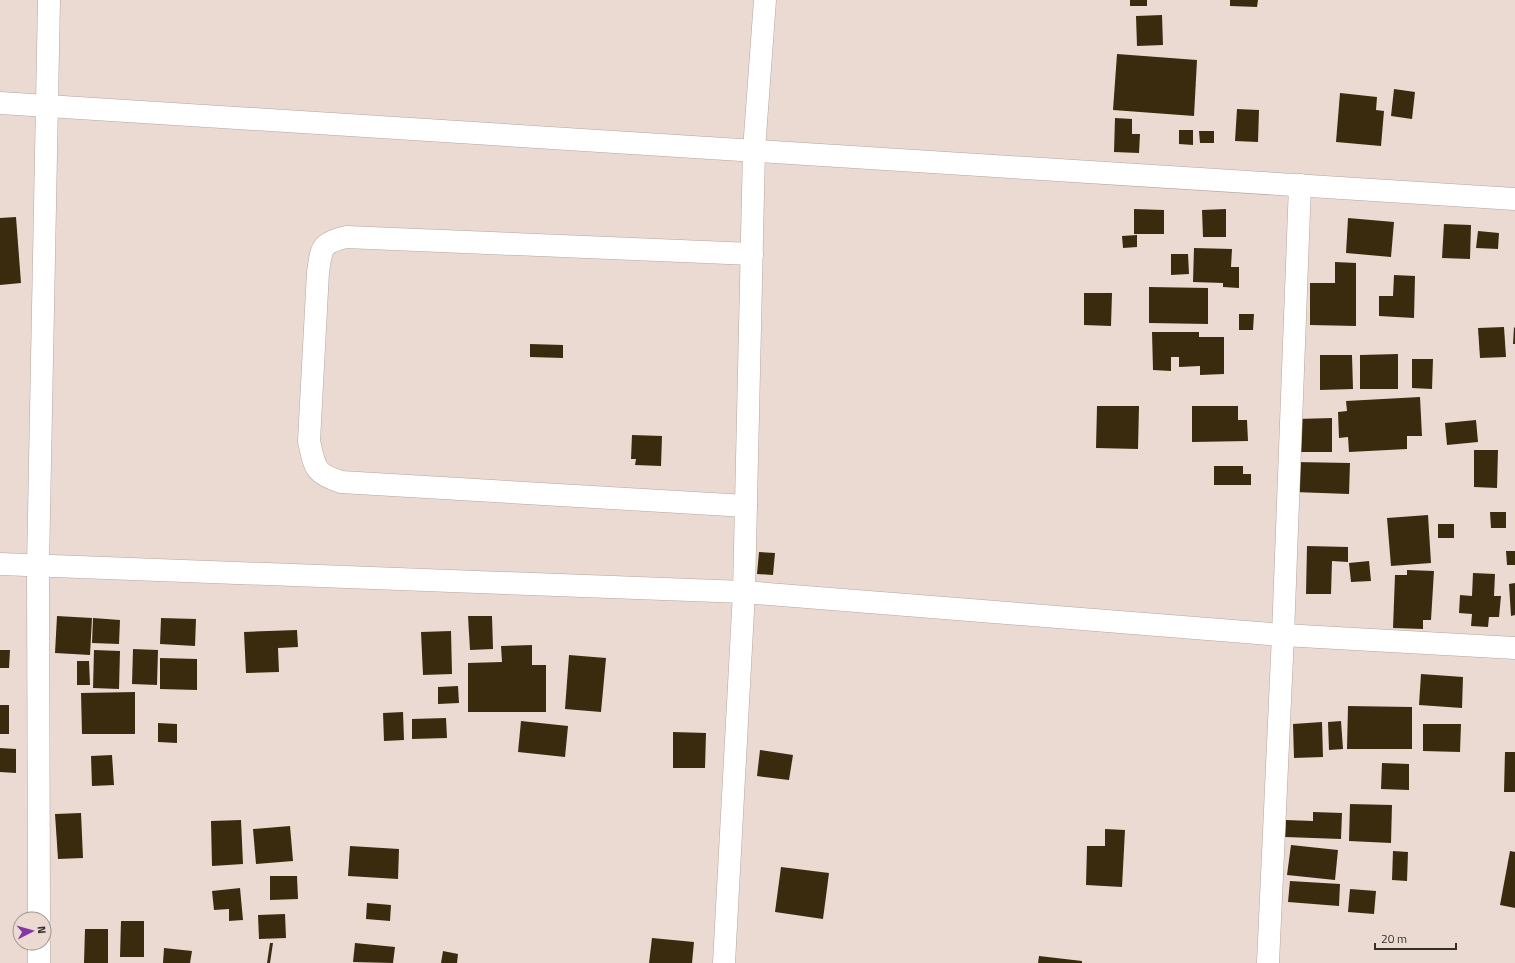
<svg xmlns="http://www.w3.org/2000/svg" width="1515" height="963" font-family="'Titillium Web',sans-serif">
<rect width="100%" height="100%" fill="#ebdad2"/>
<g fill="#3b2b0e">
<rect x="1130" y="0" width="17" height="6"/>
<polygon points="1230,0 1258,0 1257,7 1230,6"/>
<polygon points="1162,15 1163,45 1137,46 1136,16"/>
<polygon points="1117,54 1197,60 1194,116 1113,110"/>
<polygon points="1394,89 1415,92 1412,119 1391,116"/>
<polygon points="1340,93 1377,97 1376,110 1384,111 1381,146 1336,142"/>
<polygon points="1237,109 1259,110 1258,142 1235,141"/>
<polygon points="1115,118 1132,119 1132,134 1140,134 1139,153 1114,152"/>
<polygon points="1179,130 1193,130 1193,145 1179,144"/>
<polygon points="1199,131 1214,131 1214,143 1200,143"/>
<polygon points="1134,209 1164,210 1164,234 1134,234"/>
<polygon points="1226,209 1226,237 1203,237 1202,210"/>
<polygon points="16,217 21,283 0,285 0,218"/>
<polygon points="1348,218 1394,222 1391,257 1346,253"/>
<polygon points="1444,224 1471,225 1470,259 1442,258"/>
<polygon points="1478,231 1499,233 1498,249 1476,248"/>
<polygon points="1137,235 1137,247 1123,248 1122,236"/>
<polygon points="1194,248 1232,249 1231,267 1239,267 1239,288 1223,287 1223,283 1193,282"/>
<polygon points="1171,254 1188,254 1189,274 1171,275"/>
<polygon points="1335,262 1356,263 1356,326 1310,325 1310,283 1335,283"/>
<polygon points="1394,275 1415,276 1414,318 1379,316 1379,296 1393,296"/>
<polygon points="1149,287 1208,288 1208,324 1149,323"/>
<polygon points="1084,293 1112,293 1111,326 1084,325"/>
<polygon points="1239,314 1254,314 1253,330 1239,330"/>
<polygon points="1504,327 1506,357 1480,358 1478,328"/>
<polygon points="1514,327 1515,328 1515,344 1513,344"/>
<polygon points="1152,332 1199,332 1199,337 1224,337 1224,374 1200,375 1200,366 1179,367 1179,357 1171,357 1171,371 1153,370"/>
<polygon points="530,344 563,345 563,358 530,357"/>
<polygon points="1398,354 1398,389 1360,389 1360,355"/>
<polygon points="1320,355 1352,355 1353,389 1320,390"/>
<polygon points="1412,359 1433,359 1432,389 1412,388"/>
<polygon points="1420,397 1422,436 1407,436 1407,449 1349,452 1348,437 1339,438 1338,412 1347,411 1346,401"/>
<polygon points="1097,406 1139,406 1138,449 1096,448"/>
<polygon points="1192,406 1238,406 1238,420 1247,420 1248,441 1192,442"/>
<polygon points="1332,418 1332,452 1296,452 1297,419"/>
<polygon points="1476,420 1478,442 1447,445 1445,423"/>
<polygon points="632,435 662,436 661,466 635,465 636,459 631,459"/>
<polygon points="1474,450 1498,450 1497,488 1474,487"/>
<polygon points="1295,462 1350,463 1349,494 1294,492"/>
<polygon points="1214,466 1243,466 1243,474 1251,474 1251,485 1214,485"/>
<polygon points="1490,512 1506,512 1506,528 1491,528"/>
<polygon points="1428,515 1431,563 1391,566 1387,518"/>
<rect x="1438" y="524" width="16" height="14"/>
<polygon points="1307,546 1348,547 1348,562 1332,561 1331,594 1306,594"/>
<polygon points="1506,551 1515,551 1515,565 1507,565"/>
<polygon points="759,552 775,553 773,575 757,574"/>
<polygon points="1369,561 1371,581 1351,582 1349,563"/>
<polygon points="1407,570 1434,571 1431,620 1423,620 1423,629 1393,628 1395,575 1407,575"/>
<polygon points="1473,573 1495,574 1494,596 1501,596 1499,617 1489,617 1488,627 1471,626 1472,614 1459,613 1460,595 1472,596"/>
<polygon points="1515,583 1515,615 1511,616 1509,584"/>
<polygon points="57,616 92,618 90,655 55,653"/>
<polygon points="468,616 492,616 493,649 470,650"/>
<polygon points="93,618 120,620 119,644 92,643"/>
<polygon points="161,618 196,619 195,646 160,644"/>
<polygon points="297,630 298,647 278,648 279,672 246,673 244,632"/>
<polygon points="451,631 452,674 423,675 421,632"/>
<polygon points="532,645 532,665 546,665 546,712 468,712 468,663 502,662 501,646"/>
<polygon points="133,649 158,650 157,685 132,684"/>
<polygon points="0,650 10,650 9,668 0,668"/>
<polygon points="94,650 120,651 119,689 93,688"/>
<polygon points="569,655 606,658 601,712 565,709"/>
<polygon points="160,658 197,659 197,690 160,689"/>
<polygon points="77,661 89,661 90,685 77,685"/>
<polygon points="1421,674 1463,677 1462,708 1419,705"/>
<polygon points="458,686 459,703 438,704 438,687"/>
<polygon points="135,692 135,734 82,734 81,693"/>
<rect x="0" y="705" width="9" height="29"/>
<polygon points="1348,706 1412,707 1412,749 1347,749"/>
<polygon points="403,712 404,740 384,741 383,713"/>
<polygon points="446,718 447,738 412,739 412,719"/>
<polygon points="521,721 568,726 565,757 518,752"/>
<polygon points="1341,721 1343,749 1329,750 1328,722"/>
<polygon points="1322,722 1323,757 1294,758 1293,724"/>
<polygon points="158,723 177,724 177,743 158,742"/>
<polygon points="1423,724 1461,724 1460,752 1423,751"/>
<polygon points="673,732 706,733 705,768 673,768"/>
<polygon points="0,748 16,749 16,773 0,772"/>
<polygon points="760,750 793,755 789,780 757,776"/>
<polygon points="1505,752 1515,752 1515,792 1504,792"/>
<polygon points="112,755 114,785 92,786 91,756"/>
<polygon points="1382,763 1409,764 1409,790 1381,789"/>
<polygon points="1350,804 1392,805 1391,843 1349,841"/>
<polygon points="1313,812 1342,813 1341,839 1285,837 1286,820 1313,821"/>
<polygon points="81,813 83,858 58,859 55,814"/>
<polygon points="241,820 243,864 212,866 211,821"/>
<polygon points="290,826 293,861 256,864 253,829"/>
<polygon points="1105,829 1125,830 1122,887 1086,885 1087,846 1105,846"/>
<polygon points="1291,845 1338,850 1335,880 1287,875"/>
<polygon points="350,846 399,849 398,879 348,876"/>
<polygon points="1393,851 1408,852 1407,881 1392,880"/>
<polygon points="1510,851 1515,852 1515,908 1500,905"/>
<polygon points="781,867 829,873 823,919 775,912"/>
<polygon points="270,876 297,876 298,899 270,900"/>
<polygon points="1290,881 1340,884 1339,906 1288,902"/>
<polygon points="240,888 243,920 229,921 229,909 214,910 212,891"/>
<polygon points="1350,889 1376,891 1374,914 1348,912"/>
<polygon points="367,903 391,905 390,921 366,919"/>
<polygon points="285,914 286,938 259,939 258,915"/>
<polygon points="121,921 144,921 144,957 120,957"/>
<polygon points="85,929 108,929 108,963 84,963"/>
<polygon points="652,938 694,942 692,963 649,963"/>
<polygon points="270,943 273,943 270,963 267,963"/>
<polygon points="355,943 395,947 393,963 353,962"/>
<polygon points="164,948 192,951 190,963 163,963"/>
<polygon points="443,951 458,954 457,963 441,963"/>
<polygon points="1039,956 1082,961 1082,963 1038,963"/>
</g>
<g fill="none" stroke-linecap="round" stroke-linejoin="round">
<defs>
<g id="street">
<polyline points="0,103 1515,199"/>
<path d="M746 506 341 482C314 473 315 468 309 441L318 272C322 247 320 244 346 237L752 254"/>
<polyline points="0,564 744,592 1283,635 1515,648"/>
<polyline points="39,919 38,566 49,0"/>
<polyline points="39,943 39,963"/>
<polyline points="724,963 744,592 754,150 765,0"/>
<polyline points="1268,963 1283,635 1300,185"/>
</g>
</defs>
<use href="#street" stroke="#b5a59d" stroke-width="23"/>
<use href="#street" stroke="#fff" stroke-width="22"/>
</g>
<g transform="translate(32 931) rotate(84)"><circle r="19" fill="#ebdad2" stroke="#a2958f"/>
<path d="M0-3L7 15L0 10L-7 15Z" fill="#8536a6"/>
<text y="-6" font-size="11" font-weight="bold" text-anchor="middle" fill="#352e2b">N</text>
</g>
<path d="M1375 943v6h81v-6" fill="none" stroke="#352e2b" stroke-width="2"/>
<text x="1381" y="943" font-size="12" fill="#352e2b" stroke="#ebdad2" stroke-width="3" paint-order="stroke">20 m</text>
</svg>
